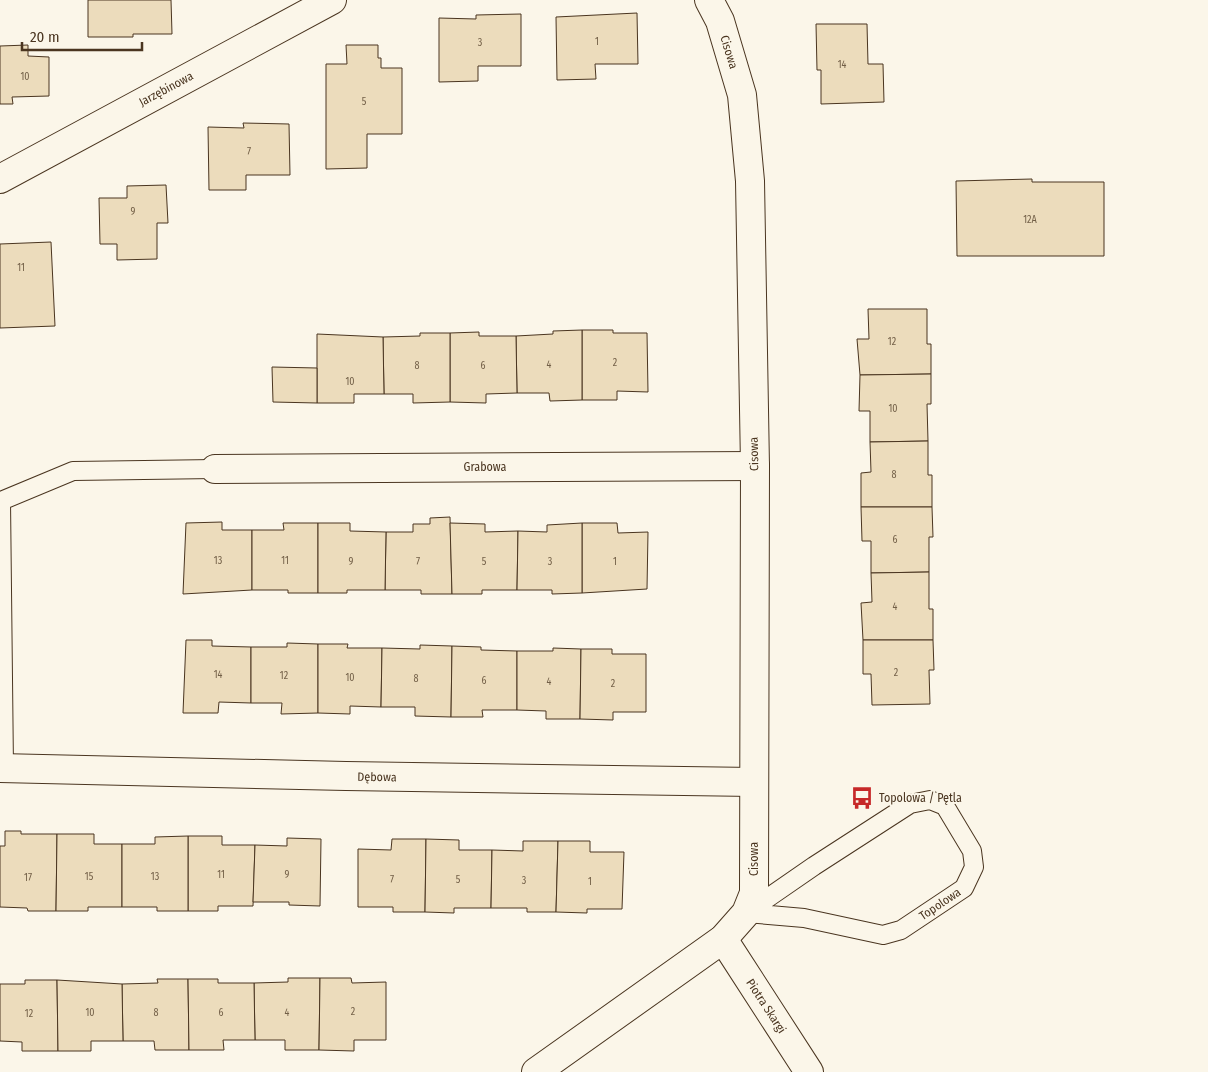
<svg xmlns="http://www.w3.org/2000/svg" width="1208" height="1072" font-family="'Fira Sans Condensed',sans-serif">
<rect width="100%" height="100%" fill="#fbf6e9"/>
<g fill="#ecdcbc" stroke="#4a3520">
<polygon points="88,0 171,0 172,34 133,34 133,37 88,37"/>
<polygon points="637,13 638,64 595,64 596,79 557,80 556,17"/>
<polygon points="521,14 521,66 478,66 478,81 439,82 439,18 476,19 476,15"/>
<polygon points="816,24 867,24 868,64 883,64 884,102 821,104 821,70 817,70"/>
<polygon points="28,45 28,56 49,57 49,96 12,97 13,104 0,104 0,46"/>
<polygon points="346,45 378,45 378,58 381,58 381,68 402,68 402,134 367,134 367,168 326,169 326,64 347,64"/>
<polygon points="243,123 289,124 290,175 246,175 246,190 209,190 208,127 244,128"/>
<polygon points="1032,179 1032,182 1104,182 1104,256 957,256 956,181"/>
<polygon points="166,185 168,223 157,223 157,259 117,260 117,244 100,244 99,198 127,198 127,186"/>
<polygon points="51,242 55,326 0,328 0,244"/>
<polygon points="868,309 927,309 927,344 931,344 931,374 860,375 857,339 869,339"/>
<polygon points="582,330 613,330 613,333 647,333 648,392 617,391 617,400 582,400"/>
<polygon points="582,330 582,400 550,401 549,393 517,393 516,336 553,334 553,331"/>
<polygon points="479,332 479,336 516,336 517,393 486,394 486,403 450,402 450,333"/>
<polygon points="420,333 450,333 450,402 413,403 413,394 384,394 383,337 420,336"/>
<polygon points="317,334 383,337 384,394 354,394 354,403 317,403"/>
<polygon points="272,367 317,368 317,403 273,402"/>
<polygon points="931,374 931,404 927,404 928,441 870,442 870,411 859,411 860,375"/>
<polygon points="928,441 928,475 932,475 932,507 861,507 861,473 871,472 870,442"/>
<polygon points="861,507 932,507 933,537 929,537 929,572 871,573 871,541 862,541"/>
<polygon points="450,517 452,594 421,594 421,590 385,590 386,532 413,532 413,524 430,524 430,518"/>
<polygon points="222,522 222,530 252,530 252,590 183,594 186,523"/>
<polygon points="283,523 318,523 318,593 288,593 288,590 252,590 252,530 284,530"/>
<polygon points="318,523 350,523 350,531 386,532 385,590 347,590 347,593 318,593"/>
<polygon points="450,523 485,524 485,532 518,531 517,590 482,590 482,594 452,594"/>
<polygon points="582,523 617,523 618,533 648,532 647,589 582,593"/>
<polygon points="582,523 582,593 552,594 552,590 517,590 518,531 547,532 547,525"/>
<polygon points="929,572 929,609 933,609 933,640 863,640 861,603 872,602 871,573"/>
<polygon points="186,640 212,640 212,646 251,647 251,703 219,702 218,713 183,713"/>
<polygon points="863,640 933,640 934,670 929,670 930,704 872,705 871,674 863,674"/>
<polygon points="287,643 318,644 318,713 281,714 282,703 251,703 251,647 287,647"/>
<polygon points="318,644 348,644 347,648 382,648 381,707 350,706 350,714 318,713"/>
<polygon points="420,645 452,646 451,717 415,716 415,707 381,707 382,648 420,649"/>
<polygon points="452,646 481,647 481,650 517,651 517,710 482,710 483,717 451,717"/>
<polygon points="553,648 581,649 580,719 546,719 546,711 517,710 517,651 553,651"/>
<polygon points="581,649 612,649 612,654 646,654 646,712 613,712 613,720 580,719"/>
<polygon points="5,831 21,831 21,834 57,834 56,911 28,911 27,908 0,907 0,846 5,846"/>
<polygon points="57,834 94,834 94,844 122,844 122,907 88,907 88,911 56,911"/>
<polygon points="188,836 222,836 222,845 255,845 253,906 218,906 218,911 188,911"/>
<polygon points="188,836 188,911 157,911 157,907 122,907 122,844 155,844 155,837"/>
<polygon points="287,838 321,839 320,906 289,905 289,902 253,902 255,845 287,846"/>
<polygon points="392,839 426,839 425,912 393,912 393,907 358,907 358,849 391,850"/>
<polygon points="426,839 459,840 459,850 492,850 491,908 454,908 454,913 425,912"/>
<polygon points="523,841 558,841 556,912 527,912 527,908 491,908 492,850 523,851"/>
<polygon points="558,841 590,841 590,852 624,852 622,909 587,909 587,913 556,912"/>
<polygon points="288,978 320,978 319,1050 285,1050 285,1040 255,1040 254,983 288,982"/>
<polygon points="320,978 351,978 352,983 386,982 386,1040 354,1040 354,1051 319,1050"/>
<polygon points="157,979 188,979 189,1050 155,1050 154,1041 123,1041 122,984 158,983"/>
<polygon points="188,979 218,979 218,983 254,983 255,1040 223,1040 224,1050 189,1050"/>
<polygon points="25,980 57,980 58,1051 22,1051 22,1042 0,1041 0,984 25,984"/>
<polygon points="57,980 122,984 123,1041 91,1041 91,1051 58,1051"/>
</g>
<g fill="none" stroke-linecap="round" stroke-linejoin="round">
<defs>
<g id="service">
<polyline points="4,768 1,501 73,471 215,469"/>
<polygon points="930,800 945,806 972,851 974,867 964,888 901,930 883,935 804,918 746,913 814,866 910,804"/>
</g>
<g id="minor">
<polyline points="0,179 332,0"/>
<polyline points="215,469 755,466"/>
<polyline points="0,768 346,776 754,782"/>
<polyline points="723,939 809,1072"/>
<polyline points="536,1072 723,939 746,913 754,893 755,466 750,181 742,95 720,21 709,0"/>
</g>
</defs>
<use href="#service" stroke="#4a3520" stroke-width="20"/>
<use href="#minor" stroke="#4a3520" stroke-width="30"/>
<use href="#service" stroke="#fbf6e9" stroke-width="18"/>
<use href="#minor" stroke="#fbf6e9" stroke-width="28"/>
</g>
<defs>
<symbol id="bus-bare" viewBox="-9 -9 18 18"><path d="M-5-6H5V4H4V6H2V4H-2V6H-4V4H-5ZM-3.5-4V0h7V-4ZM-3.5 1.2v1.5H-2V1.2ZM2 1.2v1.5H3.5V1.2Z" fill="#c62828" stroke="#fbf6e9" stroke-width="2.5" paint-order="stroke"/></symbol>
</defs>
<g fill-rule="evenodd">
<use href="#bus-bare" x="846" y="782" width="32" height="32"/>
</g>
<g text-anchor="middle" stroke-width="4" stroke-linejoin="round" paint-order="stroke">
<g font-size="10" fill="#725f47">
<text x="597" y="45">1</text>
<text x="480" y="46">3</text>
<text x="842" y="68">14</text>
<text x="25" y="80">10</text>
<text x="364" y="105">5</text>
<text x="249" y="155">7</text>
<text x="133" y="215">9</text>
<text x="1030" y="223">12A</text>
<text x="21" y="271">11</text>
<text x="892" y="345">12</text>
<text x="615" y="366">2</text>
<text x="549" y="368">4</text>
<text x="417" y="369">8</text>
<text x="483" y="369">6</text>
<text x="350" y="385">10</text>
<text x="893" y="412">10</text>
<text x="894" y="478">8</text>
<text x="895" y="543">6</text>
<text x="218" y="564">13</text>
<text x="285" y="564">11</text>
<text x="351" y="565">9</text>
<text x="418" y="565">7</text>
<text x="484" y="565">5</text>
<text x="550" y="565">3</text>
<text x="615" y="565">1</text>
<text x="895" y="610">4</text>
<text x="896" y="676">2</text>
<text x="218" y="678">14</text>
<text x="284" y="679">12</text>
<text x="350" y="681">10</text>
<text x="416" y="682">8</text>
<text x="484" y="684">6</text>
<text x="549" y="685">4</text>
<text x="613" y="687">2</text>
<text x="221" y="878">11</text>
<text x="287" y="878">9</text>
<text x="89" y="880">15</text>
<text x="155" y="880">13</text>
<text x="28" y="881">17</text>
<text x="392" y="883">7</text>
<text x="458" y="883">5</text>
<text x="524" y="884">3</text>
<text x="590" y="885">1</text>
<text x="353" y="1015">2</text>
<text x="90" y="1016">10</text>
<text x="156" y="1016">8</text>
<text x="221" y="1016">6</text>
<text x="287" y="1016">4</text>
<text x="29" y="1017">12</text>
</g>
<g font-size="12" fill="#4a3520" stroke="#fbf6e9">
<text transform="translate(729 52) rotate(73)" y="4">Cisowa</text>
<text transform="translate(166 89) rotate(-28)" y="4">Jarzębinowa</text>
<text transform="translate(754 454) rotate(-91)" y="4">Cisowa</text>
<text x="485" y="471">Grabowa</text>
<text transform="translate(377 777) rotate(1)" y="4">Dębowa</text>
<text transform="translate(754 859) rotate(-90)" y="4">Cisowa</text>
<text transform="translate(940 904) rotate(-34)" y="4">Topolowa</text>
<text transform="translate(766 1006) rotate(57)" y="4">Piotra Skargi</text>
</g>
<g font-size="12" fill="#4a3520" stroke="#fbf6e9" text-anchor="start">
<text x="879" y="802">Topolowa / Pętla</text>
</g>
</g>
<path d="M22 42v8h120v-8" fill="none" stroke="#4a3520" stroke-width="2.5"/>
<text x="30" y="42" font-size="15" fill="#4a3520" stroke="#fbf6e9" stroke-width="4" paint-order="stroke">20 m</text>
</svg>
